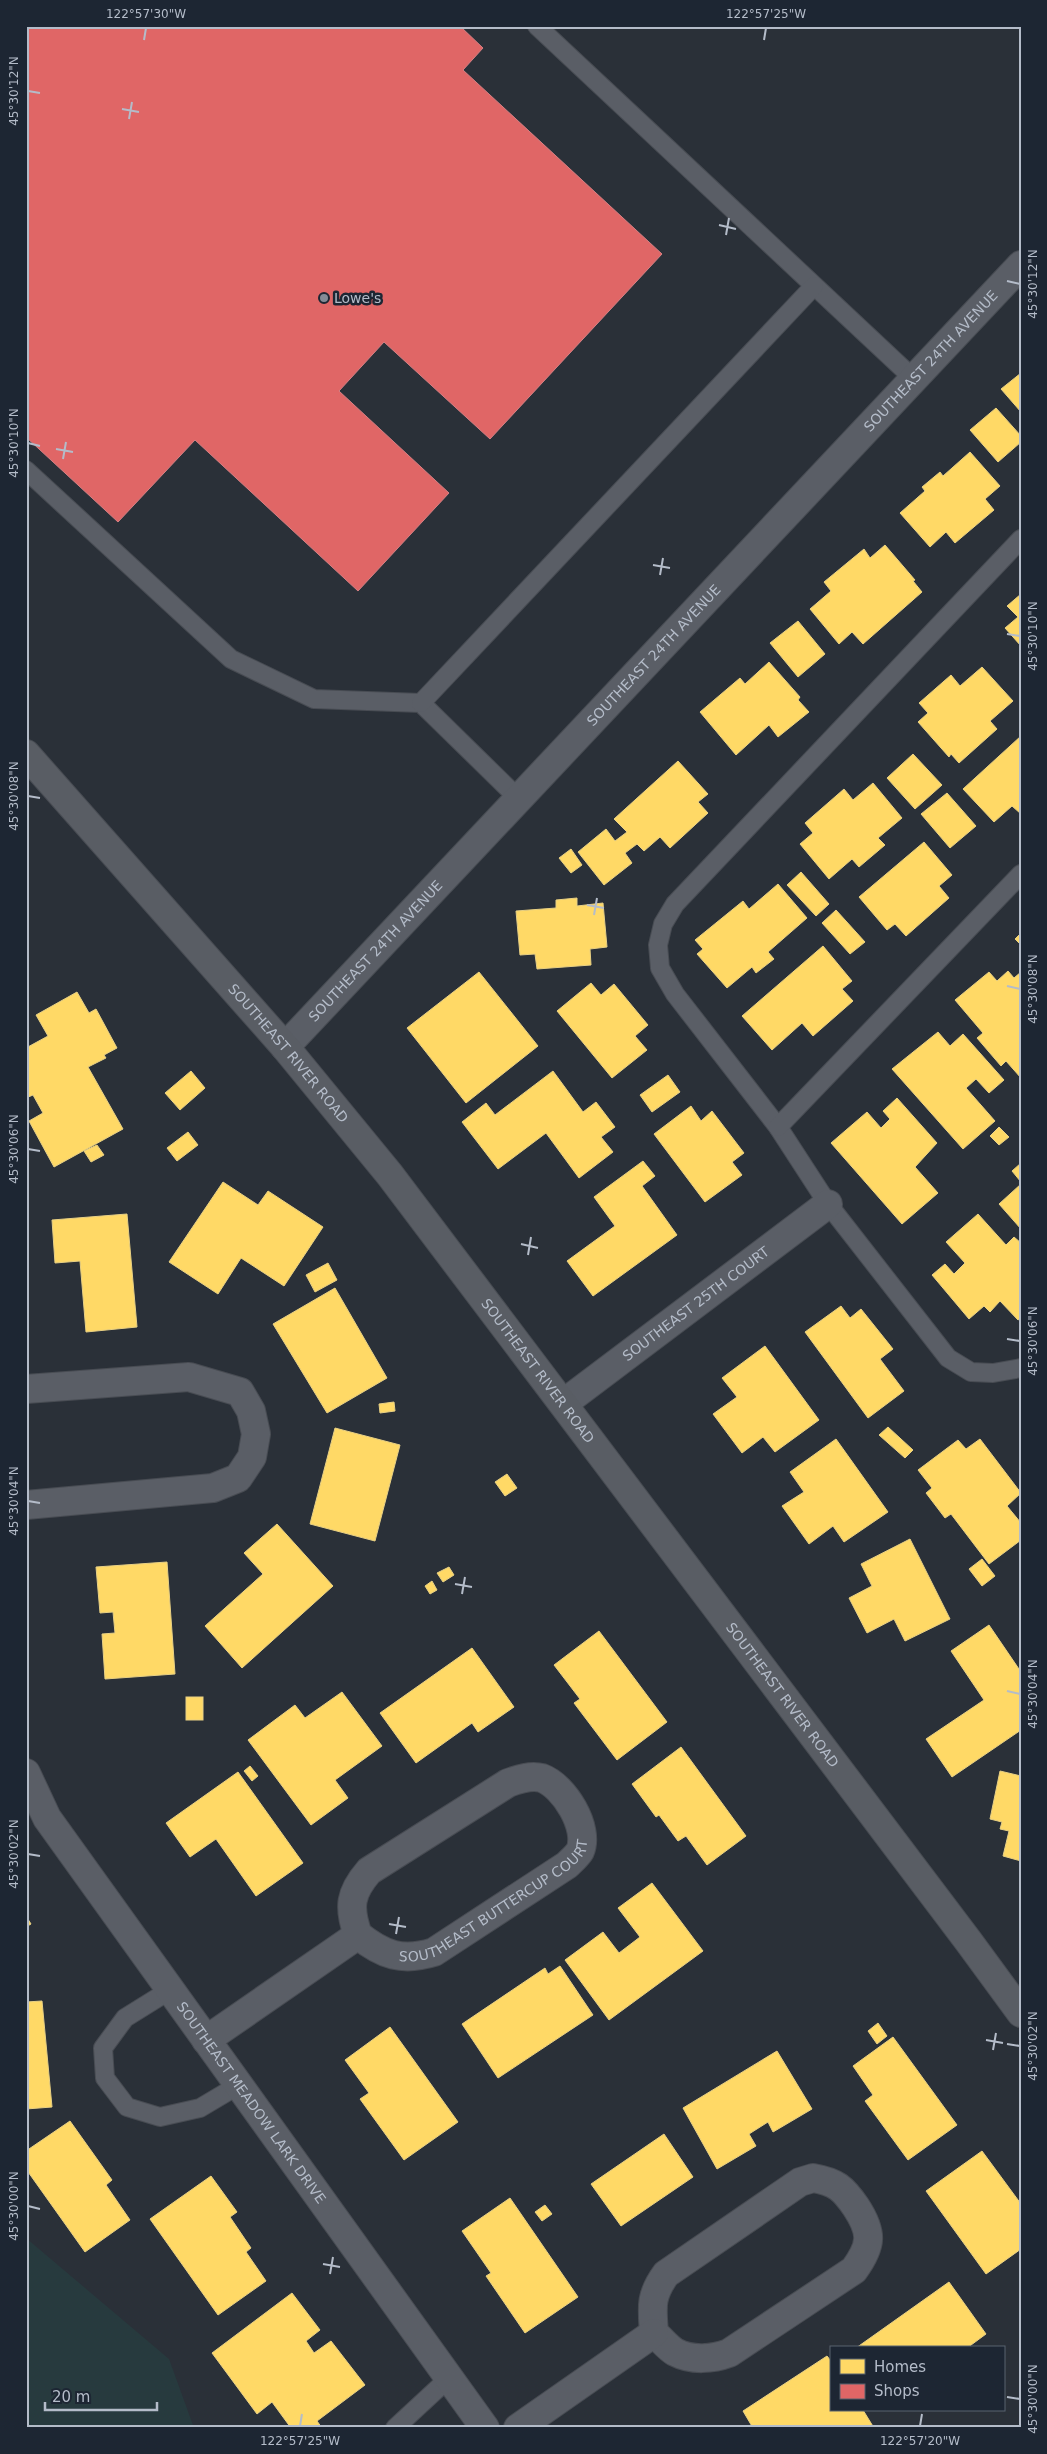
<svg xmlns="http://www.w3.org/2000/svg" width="1047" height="2454" font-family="'DejaVu Sans',sans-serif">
<rect width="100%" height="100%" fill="#2a3038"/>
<polygon fill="#273a3e" points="26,2238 169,2359 194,2428 26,2428"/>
<g fill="#ffd966" stroke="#e8d084">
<polygon points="1021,373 1021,412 1001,389"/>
<polygon points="996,408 1021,436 1021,442 998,462 970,430"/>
<polygon points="970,452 1000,486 985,499 994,510 955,543 946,532 930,547 900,513 925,491 922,487 940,472 943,476"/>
<polygon points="885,545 915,580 913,581 922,592 863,644 852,632 839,644 810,609 831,591 824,582 864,549 870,558"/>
<polygon points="1021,594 1021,646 1005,628 1018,617 1007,606"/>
<polygon points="798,621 825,654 798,677 770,643"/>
<polygon points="769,662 800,697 798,700 809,712 778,737 769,725 736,755 700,712 740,678 745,684"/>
<polygon points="982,667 1013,701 990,721 997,729 959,763 951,754 949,757 918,722 928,713 919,703 951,675 960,686"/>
<polygon points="1021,736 1021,814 1012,806 994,822 963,789"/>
<polygon points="913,754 942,785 915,809 887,778"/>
<polygon points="678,761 708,794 698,802 708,813 670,848 660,837 644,851 637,844 625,853 632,863 604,885 578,852 606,829 615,841 627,832 614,819"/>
<polygon points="873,783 902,818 878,838 885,845 859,867 852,859 829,879 800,844 813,833 805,823 844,789 853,800"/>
<polygon points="947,793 976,826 950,848 921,814"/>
<polygon points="924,842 952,875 939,886 949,898 906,936 895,924 887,930 859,897"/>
<polygon points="571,849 582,865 571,873 559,858"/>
<polygon points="801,872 829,904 816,916 787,885"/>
<polygon points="778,884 807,918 768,952 774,959 756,973 752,967 727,988 697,954 703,949 695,940 743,901 749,909"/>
<polygon points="577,898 577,906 603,903 607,947 590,949 591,965 537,969 535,954 520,955 516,911 556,908 556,900"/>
<polygon points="836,910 865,942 850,954 822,923"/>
<polygon points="1021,933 1021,945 1015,939"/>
<polygon points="823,946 852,981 842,989 853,1001 813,1036 802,1023 772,1050 742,1016"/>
<polygon points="1008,971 1014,978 1021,972 1021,1078 1006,1061 1001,1066 977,1038 983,1033 955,1000 989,972 997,981"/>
<polygon points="479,972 538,1046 466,1103 407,1028"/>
<polygon points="591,983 601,995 614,984 648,1025 635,1036 647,1050 612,1078 557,1011"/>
<polygon points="77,992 89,1013 96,1009 117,1048 104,1055 106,1058 88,1067 123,1129 54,1167 29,1121 43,1113 33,1095 26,1098 26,1048 48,1036 36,1015"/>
<polygon points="938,1032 950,1046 963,1034 1004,1080 989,1093 976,1079 966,1088 995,1121 963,1149 892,1069"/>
<polygon points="191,1071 205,1088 180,1110 165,1093"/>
<polygon points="553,1071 583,1112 596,1102 615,1127 601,1137 613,1152 579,1178 546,1133 498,1169 462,1122 486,1103 495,1115"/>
<polygon points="668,1075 680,1092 652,1112 640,1095"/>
<polygon points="897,1098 937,1143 915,1167 938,1193 902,1224 831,1143 867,1112 881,1128 890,1119 883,1111"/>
<polygon points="691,1106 701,1121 712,1111 744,1153 732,1162 742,1175 705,1202 654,1134"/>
<polygon points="999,1127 1009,1137 999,1145 990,1136"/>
<polygon points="188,1132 198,1145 177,1161 167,1148"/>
<polygon points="97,1145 104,1155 91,1162 84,1151"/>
<polygon points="643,1161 655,1176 642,1186 677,1235 593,1296 567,1261 615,1226 594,1197"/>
<polygon points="1021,1163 1021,1182 1012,1171"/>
<polygon points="223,1182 258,1205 268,1191 323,1227 284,1286 241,1258 218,1294 169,1262"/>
<polygon points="1021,1184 1021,1229 999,1204"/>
<polygon points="127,1214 137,1327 86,1332 80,1261 55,1263 52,1220"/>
<polygon points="978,1214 1006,1245 1014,1237 1021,1243 1021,1318 1018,1320 1000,1301 990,1312 984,1306 969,1319 932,1275 945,1264 954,1274 965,1263 946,1242"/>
<polygon points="328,1263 337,1280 315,1292 306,1275"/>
<polygon points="335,1288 387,1378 327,1413 273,1324"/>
<polygon points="841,1306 850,1318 861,1309 893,1349 880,1359 904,1391 868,1418 805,1332"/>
<polygon points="765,1346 819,1420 775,1452 763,1437 742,1453 713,1414 737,1397 722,1378"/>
<polygon points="394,1402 395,1411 380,1413 379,1404"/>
<polygon points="888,1427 913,1450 905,1458 879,1435"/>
<polygon points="335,1428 400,1445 375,1541 310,1524"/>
<polygon points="836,1439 888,1512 844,1542 833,1526 809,1544 782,1506 804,1492 790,1472"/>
<polygon points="980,1439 1021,1493 1007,1506 1021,1523 1021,1540 989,1564 951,1514 945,1518 926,1493 932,1488 918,1470 958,1440 966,1449"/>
<polygon points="507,1474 517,1488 505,1496 495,1482"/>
<polygon points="277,1524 333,1586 242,1668 205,1626 263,1574 244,1553"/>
<polygon points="910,1539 950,1619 905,1641 894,1619 867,1633 849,1598 872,1586 861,1564"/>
<polygon points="982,1559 995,1576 982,1586 969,1569"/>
<polygon points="167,1562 175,1674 105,1679 102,1634 115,1633 113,1612 100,1613 96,1567"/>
<polygon points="449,1567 454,1575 443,1582 437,1573"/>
<polygon points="432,1581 437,1590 430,1594 425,1586"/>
<polygon points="989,1625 1021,1672 1021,1730 952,1777 926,1739 984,1700 951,1651"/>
<polygon points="599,1631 667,1722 617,1760 574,1703 580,1699 554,1665"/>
<polygon points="472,1648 514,1707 478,1732 472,1723 416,1763 380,1713"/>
<polygon points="342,1692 382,1746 335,1780 348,1798 311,1825 248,1740 295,1705 305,1718"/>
<rect x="186" y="1697" width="17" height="23"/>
<polygon points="681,1747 746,1836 707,1865 686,1836 678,1841 659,1815 656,1817 632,1784"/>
<polygon points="250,1766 258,1776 252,1781 244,1771"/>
<polygon points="1000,1771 1021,1776 1021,1861 1003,1856 1009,1831 1000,1829 1002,1822 990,1819"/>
<polygon points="238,1772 303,1863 256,1896 216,1839 190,1857 166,1823"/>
<polygon points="652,1883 703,1951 609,2020 565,1960 603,1932 619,1953 640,1937 618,1908"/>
<polygon points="26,1916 31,1924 26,1927"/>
<polygon points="560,1966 593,2015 498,2078 462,2024 545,1968 548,1974"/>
<polygon points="42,2001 52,2107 26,2109 26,2002"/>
<polygon points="878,2023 887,2036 877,2044 868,2031"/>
<polygon points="390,2027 458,2122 404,2160 360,2099 369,2093 345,2060"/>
<polygon points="893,2037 957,2125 908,2160 865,2101 873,2095 853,2066"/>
<polygon points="777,2051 812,2109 773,2132 768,2122 749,2134 756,2146 717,2169 683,2108"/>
<polygon points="70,2121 112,2180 106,2185 130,2220 85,2252 26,2169 26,2151"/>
<polygon points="664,2134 693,2177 621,2226 591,2184"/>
<polygon points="982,2151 1021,2204 1021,2249 986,2274 926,2191"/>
<polygon points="211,2176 237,2212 230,2217 251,2248 246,2252 266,2281 218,2315 150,2219"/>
<polygon points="510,2198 578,2297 525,2333 486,2276 491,2273 462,2231"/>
<polygon points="545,2205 552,2214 542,2221 535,2212"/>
<polygon points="949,2282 986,2334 967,2348 856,2348"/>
<polygon points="292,2293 320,2330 306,2341 314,2353 331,2341 365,2385 317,2421 322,2428 291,2428 272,2402 257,2414 212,2353"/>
<polygon points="827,2356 831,2361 831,2410 863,2410 874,2428 753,2428 743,2411"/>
</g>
<polygon fill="#e06666" stroke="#d38084" points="26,26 460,26 483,48 463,70 662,254 490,439 384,342 339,391 449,493 358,591 195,440 118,522 26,437"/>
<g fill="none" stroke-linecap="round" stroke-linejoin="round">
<defs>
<g id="service">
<polyline points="537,26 914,379"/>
<polyline points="26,470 231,659 314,699 421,703 519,799"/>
<polyline points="1021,539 675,904 663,924 658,945 660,968 675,994 778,1127 828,1204 948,1358 971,1372 993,1373 1021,1368"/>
<polyline points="421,703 814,286"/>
<polyline points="778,1127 1021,874"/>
<polyline points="170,1990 125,2018 103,2048 105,2078 127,2107 160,2117 200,2108 237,2086"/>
<polyline points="395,2428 449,2378"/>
</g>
<g id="minor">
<polyline points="26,1389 189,1377 240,1392 251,1411 256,1434 252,1457 238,1478 213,1488 26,1505"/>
<path id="s1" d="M564 1403 828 1204"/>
<path id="s2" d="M26 1773 47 1818 485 2428"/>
<path id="s3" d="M206 2040 358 1935C383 1955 402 1962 434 1952L567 1865C571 1861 577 1856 580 1851 590 1828 564 1786 542 1778 531 1775 519 1779 508 1783L369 1871C350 1893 348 1907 358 1935"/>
<path d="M813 2178C836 2182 843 2188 856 2207 873 2233 872 2245 854 2270L729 2353C713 2359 692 2361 675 2352 668 2348 661 2339 654 2333 652 2307 650 2296 666 2274L800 2182Z"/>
<polyline points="518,2428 654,2333"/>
</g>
<g id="tertiary">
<path id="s4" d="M285 1047 1021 265"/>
</g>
<g id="secondary">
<path id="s5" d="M26 754 285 1047 390 1175 969 1942 1021 2013"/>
</g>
</defs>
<use href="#service" stroke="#484c53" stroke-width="20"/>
<use href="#minor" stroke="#484c53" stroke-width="30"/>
<use href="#tertiary" stroke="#484c53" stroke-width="30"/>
<use href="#secondary" stroke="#484c53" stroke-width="30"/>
<use href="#service" stroke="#5a5e66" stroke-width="18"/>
<use href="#minor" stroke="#5a5e66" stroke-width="28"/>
<use href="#tertiary" stroke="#5a5e66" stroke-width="28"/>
<use href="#secondary" stroke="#595d64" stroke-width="28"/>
</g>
<path fill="none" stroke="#b4bcc9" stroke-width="2" d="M144 40 146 28M764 40 766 28M28 91 40 93M122 109 139 112M129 119 132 102M719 225 736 229M726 235 729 218M1007 281 1020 284M28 443 40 446M56 449 73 452M63 459 66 442M653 565 670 568M660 575 663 558M1007 634 1020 636M28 796 40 798M587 905 604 908M594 915 597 898M1007 986 1020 989M28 1149 40 1151M521 1244 538 1248M528 1255 531 1237M1007 1339 1020 1341M28 1501 40 1503M455 1584 472 1587M462 1594 465 1577M1007 1691 1020 1694M28 1854 40 1856M389 1924 406 1927M396 1934 399 1917M986 2040 1003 2043M1007 2044 1020 2046M993 2050 996 2033M28 2206 40 2209M323 2264 340 2267M330 2274 333 2257M1007 2397 1020 2399M300 2426 302 2414M920 2426 922 2414"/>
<circle fill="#848b96" stroke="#1d2633" stroke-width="2" cx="324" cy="298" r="5"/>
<g text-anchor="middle" stroke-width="5" stroke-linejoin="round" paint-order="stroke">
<g font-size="14" fill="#b4bcc9" stroke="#1d2633" text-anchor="start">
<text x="334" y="303">Lowe's</text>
</g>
<g font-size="14" fill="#b4bcc9" stroke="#1d2633">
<text dy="5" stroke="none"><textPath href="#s4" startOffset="942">SOUTHEAST 24TH AVENUE</textPath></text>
<text dy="5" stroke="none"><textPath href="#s4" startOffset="538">SOUTHEAST 24TH AVENUE</textPath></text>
<text dy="5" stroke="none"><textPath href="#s4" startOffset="132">SOUTHEAST 24TH AVENUE</textPath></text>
<text dy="5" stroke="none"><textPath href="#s5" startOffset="398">SOUTHEAST RIVER ROAD</textPath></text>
<text dy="5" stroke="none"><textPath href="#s1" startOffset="165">SOUTHEAST 25TH COURT</textPath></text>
<text dy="5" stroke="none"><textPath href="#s5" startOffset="802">SOUTHEAST RIVER ROAD</textPath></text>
<text dy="5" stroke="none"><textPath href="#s5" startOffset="1208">SOUTHEAST RIVER ROAD</textPath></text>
<text dy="5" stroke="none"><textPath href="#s3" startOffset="344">SOUTHEAST BUTTERCUP COURT</textPath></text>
<text dy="5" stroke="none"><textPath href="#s2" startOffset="400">SOUTHEAST MEADOW LARK DRIVE</textPath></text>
</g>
</g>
<rect width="1047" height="2454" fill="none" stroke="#1d2633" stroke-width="55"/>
<rect x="830" y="2346" width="175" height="65" fill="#1d2633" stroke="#59626f"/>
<rect x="840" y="2359" width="25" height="15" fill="#ffd966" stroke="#59626f"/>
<text x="874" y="2372" font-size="15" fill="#b4bcc9">Homes</text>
<rect x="840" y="2384" width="25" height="15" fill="#e06666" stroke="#59626f"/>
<text x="874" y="2396" font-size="15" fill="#b4bcc9">Shops</text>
<path d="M45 2402v8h112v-8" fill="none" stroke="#b4bcc9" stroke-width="2.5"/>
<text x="52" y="2402" font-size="15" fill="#b4bcc9" stroke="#1d2633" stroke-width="4" paint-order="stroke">20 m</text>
<rect x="28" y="28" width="992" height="2398" fill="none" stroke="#b4bcc9" stroke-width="2"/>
<g font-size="12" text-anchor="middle" fill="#b4bcc9">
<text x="146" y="18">122°57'30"W</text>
<text x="766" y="18">122°57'25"W</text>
<text transform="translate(14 91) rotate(-90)" y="4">45°30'12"N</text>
<text transform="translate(1033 284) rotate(-90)" y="4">45°30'12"N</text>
<text transform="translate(14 443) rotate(-90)" y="4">45°30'10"N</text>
<text transform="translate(1033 636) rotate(-90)" y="4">45°30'10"N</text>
<text transform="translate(14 796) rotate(-90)" y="4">45°30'08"N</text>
<text transform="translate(1033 989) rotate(-90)" y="4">45°30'08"N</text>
<text transform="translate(14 1149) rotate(-90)" y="4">45°30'06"N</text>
<text transform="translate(1033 1341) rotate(-90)" y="4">45°30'06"N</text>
<text transform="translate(14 1501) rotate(-90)" y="4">45°30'04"N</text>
<text transform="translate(1033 1694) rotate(-90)" y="4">45°30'04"N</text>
<text transform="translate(14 1854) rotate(-90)" y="4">45°30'02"N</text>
<text transform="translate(1033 2046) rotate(-90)" y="4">45°30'02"N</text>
<text transform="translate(14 2206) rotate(-90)" y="4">45°30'00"N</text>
<text transform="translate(1033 2399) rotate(-90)" y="4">45°30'00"N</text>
<text x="300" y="2445">122°57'25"W</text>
<text x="920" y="2445">122°57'20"W</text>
</g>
</svg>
